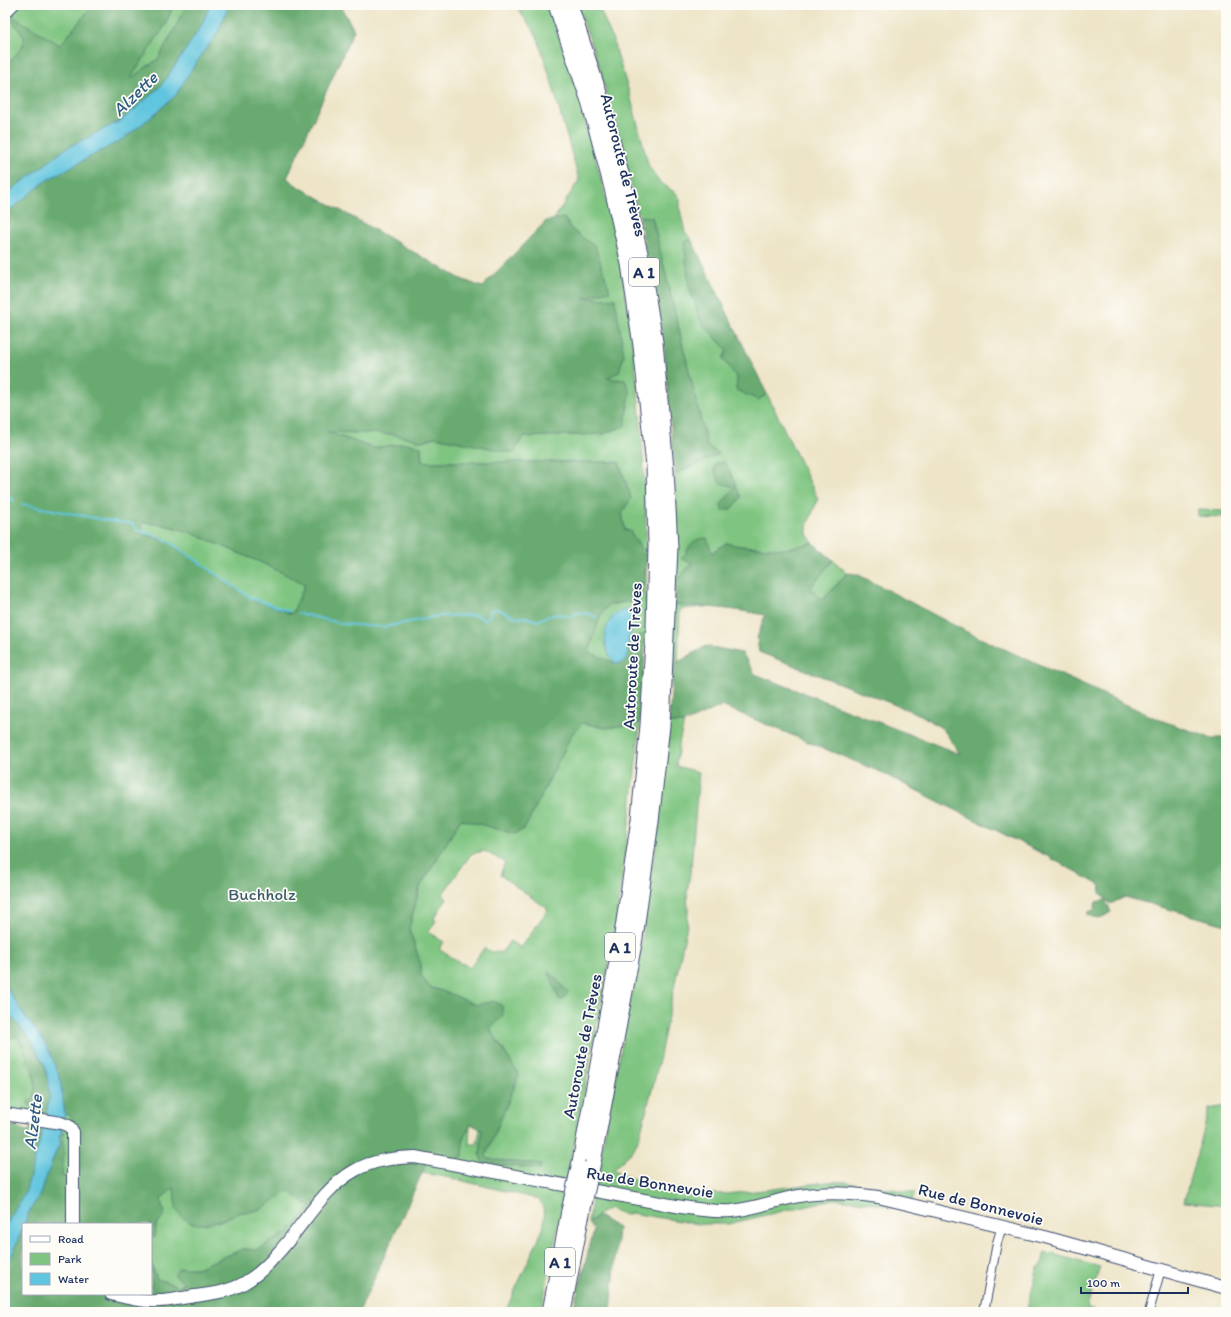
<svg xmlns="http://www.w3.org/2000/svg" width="1231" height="1317" font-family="Itim,sans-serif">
<rect width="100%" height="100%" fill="#fdfcf7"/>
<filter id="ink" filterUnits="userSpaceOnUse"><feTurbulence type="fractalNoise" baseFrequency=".025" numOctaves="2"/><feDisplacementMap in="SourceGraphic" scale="8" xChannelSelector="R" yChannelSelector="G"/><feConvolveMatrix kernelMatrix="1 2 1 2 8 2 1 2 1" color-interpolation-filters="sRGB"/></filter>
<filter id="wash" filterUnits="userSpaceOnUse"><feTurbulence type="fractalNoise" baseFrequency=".012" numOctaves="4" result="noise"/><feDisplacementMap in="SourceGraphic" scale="16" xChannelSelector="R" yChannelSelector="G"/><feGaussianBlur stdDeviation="0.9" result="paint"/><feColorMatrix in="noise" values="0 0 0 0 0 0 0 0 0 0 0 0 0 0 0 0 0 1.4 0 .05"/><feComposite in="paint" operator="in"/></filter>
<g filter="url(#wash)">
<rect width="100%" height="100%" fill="#eee5c8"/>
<g fill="#7fc581" stroke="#4d7a70" fill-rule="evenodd">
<polygon points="15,5 93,5 60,45 10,17 24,37 23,46 5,68 5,15"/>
<polygon points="173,5 186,5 174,30 158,59 129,80 166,24"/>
<path d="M515 5H547C564 49 578 94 590 139 603 185 615 232 623 279 641 386 648 494 646 602L714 606 680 609 678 663 673 665 646 634 615 663 589 653 600 616 608 605 631 601 641 594 647 559 630 531 625 530 622 513 631 498 619 462H422L421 447 407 443 373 448 325 431 391 434 422 441 435 437 513 452 523 437 603 434 606 379 615 299 582 298 595 247 572 230 564 218 554 219 579 180 551 80 537 36Z"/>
<polygon points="577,5 598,5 611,35 630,95 649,167 660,182 677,194 680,199 680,210 685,232 691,239 684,243 701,322 727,350 723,359 737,378 758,400 767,394 818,499 807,526 807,534 813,543 784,549 739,546 726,543 711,553 690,546 686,554 682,559 692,563 675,583 675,474 718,454 707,446 652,217 639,216 631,183 598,62"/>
<polygon points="1198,510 1226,511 1226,517 1197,516"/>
<polygon points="143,522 164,525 187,531 260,562 305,584 292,614 251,598 168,541 141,534"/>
<polygon points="833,560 847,573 823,600 810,588"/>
<path d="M583 723 606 728 640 723 630 818 614 935 565 1193 541 1312H505L543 1229C545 1217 546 1208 538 1199L451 1178 422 1173 427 1157 463 1139 470 1124 469 1144H477L480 1129 482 1130 480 1155 483 1163 541 1165 487 1159 486 1155 519 1075 476 1005 451 994 429 987 421 975V965L409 928 420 887 461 819 515 834 525 828 572 734ZM484 851 505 862 500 875 548 909 521 948 510 941 502 952C495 953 490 952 484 948L470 968 462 963 461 964 439 949 444 942 428 932 436 921 434 918 447 899 442 895 471 854ZM549 971 567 992 559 999 549 972Z"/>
<polygon points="669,723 684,723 679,743 676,766 699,772 691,867 687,893 688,911 687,925 656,1074 640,1135 634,1149 614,1169 623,1175 634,1179 692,1192 725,1194 765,1190 827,1182 848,1182 915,1193 908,1209 859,1201 834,1199 728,1224 698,1224 631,1213 625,1215 609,1208 588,1222 642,939 659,821"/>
<polygon points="17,1036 27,1056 26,1062 31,1066 36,1085 32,1113 5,1114 5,1039"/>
<path d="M1226 1106V1206L1184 1202C1191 1170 1202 1140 1209 1109Z"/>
<polygon points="70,1114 73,1123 73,1178 62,1176 64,1146 63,1144 64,1133 61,1130 63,1116"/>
<polygon points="174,1187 175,1199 218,1222 240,1212 258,1210 289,1190 311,1207 288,1232 257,1250 243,1249 197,1268 179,1268 185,1283 178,1286 157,1279 151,1263 151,1235 155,1237 156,1225 164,1216 161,1199"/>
<polygon points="1045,1252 1100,1267 1087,1308 1099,1312 1026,1312 1038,1267 1041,1267"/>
</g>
<g fill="#67aa6f" stroke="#416c66" fill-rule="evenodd">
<polygon points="93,5 173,5 166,24 130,79 158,59 174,30 186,5 210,5 201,27 161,86 122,120 67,148 5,195 5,68 23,46 24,37 10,17 11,15 60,45"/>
<path d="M229 5H340L354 30 287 178 296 185 461 279 482 287 546 221 564 218 572 230 595 246 610 291 584 298 615 299 621 335 624 355 619 372 607 378 625 380 630 392 625 426 603 434 523 437 514 453 435 437 422 441 391 434 327 432 373 448 407 443 421 447 422 462H619L631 498 622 513 625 530 630 531 647 559 641 594 631 601 608 605 600 616 589 652 615 663H622L627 658 629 638 646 634 640 723 606 728 583 723 572 734 525 828 515 834 461 819 420 887 409 928 421 965V975L429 987 451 994 476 1005 494 1001 502 1006 503 1016 490 1029 519 1075 486 1155 487 1159 541 1165 540 1169 483 1163 481 1159 480 1155 482 1130 471 1124 463 1139V1156L456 1160 427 1157 422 1173 359 1312H8L6 1270 23 1227V1294H151V1263L157 1279 178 1286 184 1283 174 1275 179 1268H197L243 1249 257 1250 288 1232 311 1207 289 1191C280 1196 267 1207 257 1210 252 1212 245 1211 239 1213 221 1219 198 1233 181 1216 174 1209 175 1196 174 1187L161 1199 164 1216 156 1225 155 1238 151 1235V1224H24L28 1214 40 1194 53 1159 60 1143 59 1136 62 1132 64 1133 63 1144 64 1146 62 1176 73 1178V1123L70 1114 65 1115 60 1079 42 1039 26 1018 5 985V214L47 180 123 139 150 118 176 95 191 70 218 32ZM143 522 164 525 187 531 260 562 305 584 292 614 251 598 168 541 141 534Z"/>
<polygon points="639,216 652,217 707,446 719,454 675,474 664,346"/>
<polygon points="691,239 767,394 758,400 736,390 737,378 723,359 727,350 701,322 689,287 684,243"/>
<polygon points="725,462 735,482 736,487 741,497 733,508 722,511 721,504 735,487 720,483 714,470 716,463"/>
<path d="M707 538 712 553 726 543 739 546 784 549 813 543 833 560 810 588 823 600 847 573 857 574 969 633 1160 720 1211 738H1226V925L1125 897 1110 904 1100 893 1101 886 1049 857 878 771 722 706 684 723H669L673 665 706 646 742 653 755 674 960 754 943 729 921 715 759 652 757 638 765 615C735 609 706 606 675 605V583L692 563 681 559C692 547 688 539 707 538Z"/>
<polygon points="1105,900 1111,912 1099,919 1087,915 1088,912 1094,910 1096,902"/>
<polygon points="548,970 568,992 563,1000 559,999"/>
<path d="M5 1009 31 1040 45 1065 50 1094 46 1116 32 1114 33 1108 28 1104 29 1100H33C36 1087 37 1072 26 1062L27 1056 17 1036 5 1039Z"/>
<polygon points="5,1123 27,1131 32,1128 33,1123 44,1125 26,1191 5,1227"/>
<polygon points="598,1216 618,1228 611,1312 572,1312 594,1230 588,1222"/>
</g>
<g fill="#60c5de" stroke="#3e7a9e">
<polygon points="210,5 229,5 218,32 191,70 176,95 150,118 123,139 47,180 5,214 5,195 67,148 122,120 161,86 201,27"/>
<path d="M628 609 633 613 635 619 629 638 627 658 622 663H615C611 658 607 652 606 646 602 629 611 612 628 609Z"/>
<path d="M5 985 26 1018 42 1039 52 1057 60 1079 65 1115C61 1118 59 1128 62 1132L59 1136 60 1143 53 1159 40 1194 28 1214 24 1224H23V1227L6 1270 8 1312H5V1227L26 1191 44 1125 50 1094 45 1065 31 1040 5 1009Z"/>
</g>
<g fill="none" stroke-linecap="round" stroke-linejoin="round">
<g stroke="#60c5de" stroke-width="2">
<polyline points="5,493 14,501"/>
<polyline points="22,504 105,520 133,524 138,530 154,535 168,541 251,598 289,611"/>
<path d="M298 613 344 624 384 627 439 616 477 615 484 620 490 616 489 612 494 609 500 610 518 618 525 617 538 621C547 615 561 612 570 617 581 609 585 613 596 617"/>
</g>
</g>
</g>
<g filter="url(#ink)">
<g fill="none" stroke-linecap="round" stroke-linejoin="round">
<defs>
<g id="street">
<polyline points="5,15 15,5"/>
<polyline points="984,1312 997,1243 1002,1226"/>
<polyline points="1149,1312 1161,1269"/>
</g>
<g id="secondary">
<polyline points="5,1114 61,1123 69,1126 73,1132 73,1224"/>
<path d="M111 1294C127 1298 142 1302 159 1301 169 1301 179 1298 189 1297 208 1294 227 1293 244 1283 258 1275 268 1265 278 1253 302 1227 323 1188 354 1171 372 1160 394 1158 415 1157L676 1206C694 1209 712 1212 731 1211 754 1209 776 1200 799 1196 826 1191 852 1193 878 1197L1045 1237 1226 1288"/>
</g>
<g id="highway">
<polyline points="556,5 589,101 612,188 629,264 641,346 654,466 656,546 654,626 648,725 639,819 622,935 579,1167"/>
<polyline points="570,5 600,96 624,185 642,262 655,342 666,470 670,547 662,726 651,821 635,938 593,1162"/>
<polyline points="550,1312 569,1211"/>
<polyline points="563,1312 581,1218"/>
</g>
</defs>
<use href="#street" stroke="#3b4a6e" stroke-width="10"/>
<use href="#secondary" stroke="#3b4a6e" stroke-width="14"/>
<use href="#highway" stroke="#3b4a6e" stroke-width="17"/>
<use href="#street" stroke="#fff" stroke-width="8"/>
<use href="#secondary" stroke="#fff" stroke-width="12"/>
<use href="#highway" stroke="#fff" stroke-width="15"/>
<defs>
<g id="highway-bridge">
<polyline points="569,1211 579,1167"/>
<polyline points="581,1218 593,1162"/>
</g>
</defs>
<use href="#highway-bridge" stroke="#3b4a6e" stroke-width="17" stroke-linecap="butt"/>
<use href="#highway-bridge" stroke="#fff" stroke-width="15"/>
</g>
</g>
<g text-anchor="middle" stroke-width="3.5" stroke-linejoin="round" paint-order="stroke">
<g fill="#fdfcf7" stroke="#5f6c8c" stroke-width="1">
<rect x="629" y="258" width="30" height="28" rx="3"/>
<rect x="605" y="933" width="30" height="28" rx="3"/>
<rect x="545" y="1248" width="30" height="28" rx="3"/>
</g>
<g font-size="16" font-weight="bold" fill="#1b2f5e">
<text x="644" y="278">A 1</text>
<text x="620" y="953">A 1</text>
<text x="560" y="1268">A 1</text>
</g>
<g font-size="17" fill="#1b2f5e" stroke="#fdfcf7">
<text transform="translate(624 165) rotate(76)" y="6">Autoroute de Trèves</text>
<text transform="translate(632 656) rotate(-87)" y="6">Autoroute de Trèves</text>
<text transform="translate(582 1046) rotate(-79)" y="6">Autoroute de Trèves</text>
<text transform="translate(650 1182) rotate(9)" y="6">Rue de Bonnevoie</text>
<text transform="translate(981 1204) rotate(14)" y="6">Rue de Bonnevoie</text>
</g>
<g font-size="17" fill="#395c68" stroke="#fdfcf7">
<text x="262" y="900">Buchholz</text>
</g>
<g font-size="18" font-style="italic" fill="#305c84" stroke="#fdfcf7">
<text transform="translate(135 94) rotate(-44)" y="6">Alzette</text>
<text transform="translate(33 1122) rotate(-83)" y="6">Alzette</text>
</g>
</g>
<rect width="1231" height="1317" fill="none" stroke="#fdfcf7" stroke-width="20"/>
<rect x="22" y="1223" width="130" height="72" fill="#fdfcf7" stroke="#a3aaba"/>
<rect x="30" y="1236" width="20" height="6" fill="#ffffff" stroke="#a3aaba"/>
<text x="58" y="1243" font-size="12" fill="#1b2f5e">Road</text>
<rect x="30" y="1253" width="20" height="12" fill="#7fc581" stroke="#a3aaba"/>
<text x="58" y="1263" font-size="12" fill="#1b2f5e">Park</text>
<rect x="30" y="1273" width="20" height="12" fill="#60c5de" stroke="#a3aaba"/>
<text x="58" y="1283" font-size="12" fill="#1b2f5e">Water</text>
<path d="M1081 1287v6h107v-6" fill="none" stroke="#1b2f5e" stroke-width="2"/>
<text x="1087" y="1287" font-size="12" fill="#1b2f5e" stroke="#fdfcf7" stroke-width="3" paint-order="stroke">100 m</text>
</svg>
